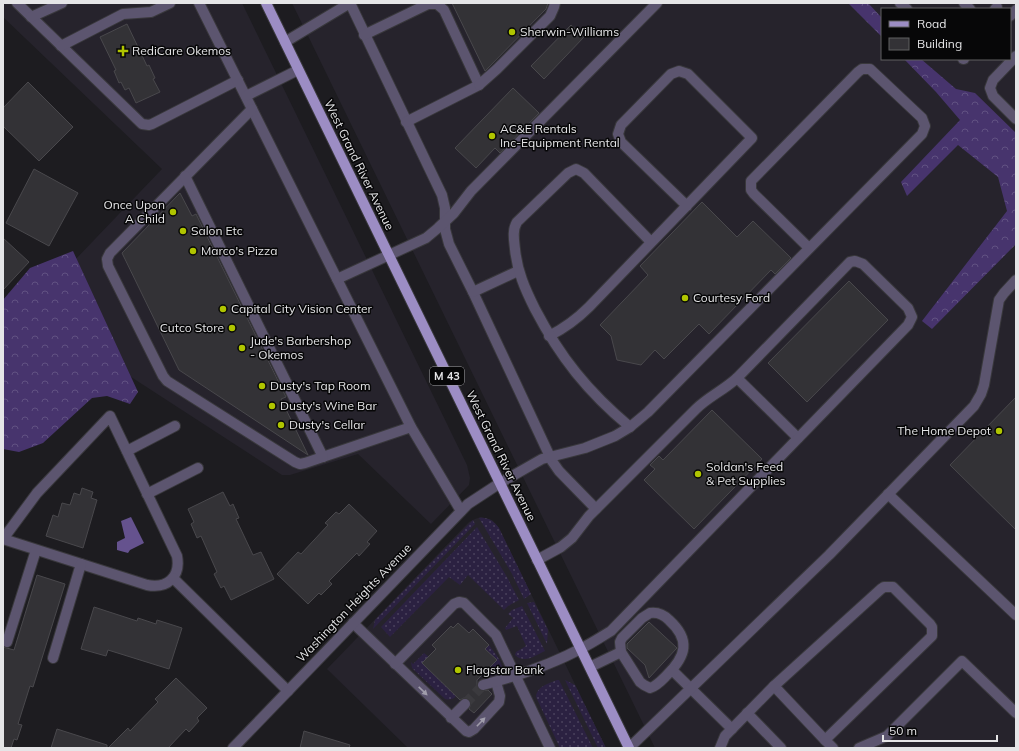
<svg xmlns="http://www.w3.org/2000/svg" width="1019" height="751" font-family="Mulish,sans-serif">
<defs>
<pattern id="grass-dots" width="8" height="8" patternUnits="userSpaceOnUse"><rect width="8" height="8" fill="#2b2141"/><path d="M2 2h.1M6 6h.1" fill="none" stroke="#4a415c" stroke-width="1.8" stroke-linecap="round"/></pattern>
<pattern id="forest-crowns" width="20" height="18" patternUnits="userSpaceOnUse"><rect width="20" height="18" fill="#47346d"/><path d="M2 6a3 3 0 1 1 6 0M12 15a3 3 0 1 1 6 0" fill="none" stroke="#615182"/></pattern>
</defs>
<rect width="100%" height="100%" fill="#1d1c20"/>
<g fill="#26232c" fill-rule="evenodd">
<polygon points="3,3 242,3 467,465 470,478 469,485 431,524 358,454 290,475 282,475 108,362 29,308 162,169 3,17"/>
<path d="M292 3H1016V748H655ZM882 9H1010V59H882Z"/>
<polygon points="481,517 492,520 499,528 606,748 408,748 327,669 469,522 475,519"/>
</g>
<g fill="url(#grass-dots)">
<path d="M479 518C488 517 494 521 499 528L531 594 524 599 512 574Z"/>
<polygon points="473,520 475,524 373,629 375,620"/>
<polygon points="477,527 507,577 519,600 508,606 504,610 468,575 460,585 449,577 390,637 381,627"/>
<polygon points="534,602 548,630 547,644 527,603"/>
<path d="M522 606 545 651C534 656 525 664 515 655L516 652 526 646 517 626 506 630 505 628 513 618 508 614 512 610Z"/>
<path d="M489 645C495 654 509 668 498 677L481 676 497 660 485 649Z"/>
<path d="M424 653 429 657 423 664 456 696C453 700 449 700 445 699L412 668 411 662 413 664Z"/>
<path d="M557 680H559L593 748H560L536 697C537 686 548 684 557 680Z"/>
<polygon points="565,680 575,685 606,748 598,748"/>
</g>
<g fill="url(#forest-crowns)">
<polygon points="848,3 868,3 882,18 882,37"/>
<polygon points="904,59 921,59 956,89 975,93 1016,133 1016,244 932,329 922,321 1007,211 998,177 958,145 907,196 901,182 960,120 936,92"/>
<polygon points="73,251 138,392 130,404 107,396 92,398 43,443 19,452 3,449 3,300 30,268"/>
</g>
<polygon fill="#65528e" points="131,517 144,543 130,550 128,553 117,550 117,542 125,538 121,521"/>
<g fill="#333236" stroke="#49484c">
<polygon points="452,3 548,3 546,9 485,71"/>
<polygon points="127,24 147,66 149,65 155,78 153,79 160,92 136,103 129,88 125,90 121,82 119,83 114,71 116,70 100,37"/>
<polygon points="571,25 584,37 544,79 531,66"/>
<polygon points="28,82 73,127 39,161 3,126 3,108"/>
<polygon points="513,88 539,113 500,153 495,148 476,168 455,148"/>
<polygon points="34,169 78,193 49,246 6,223"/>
<polygon points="180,193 192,216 196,214 286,397 281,399 308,455 179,370 122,253"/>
<polygon points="702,202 737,237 753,221 791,258 775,274 771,270 709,334 699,324 664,359 655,350 641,365 617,360 611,336 600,325 648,275 640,266"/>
<polygon points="3,238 29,262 3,290"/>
<polygon points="849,281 888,320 807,402 768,363"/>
<polygon points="1016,397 1016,530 950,465"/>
<polygon points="712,410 762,459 694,529 644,480 655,469 650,465 659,456 663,460"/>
<polygon points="82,488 93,492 91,498 97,500 83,548 46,536 53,515 58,517 62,503 70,505 74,493 80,495"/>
<polygon points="223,492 230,506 233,504 239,518 236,519 253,555 261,552 274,579 231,600 224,586 221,588 214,574 217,572 201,536 197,538 191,524 194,522 188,509"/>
<polygon points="349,504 377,531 367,542 370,544 359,556 357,553 329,581 332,584 321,595 319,593 308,604 277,574 298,552 301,554 328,525 325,523 336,512 339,514"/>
<polygon points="37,575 65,584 33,687 30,686 18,724 22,725 17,740 14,739 11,748 3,748 3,647 14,650"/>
<polygon points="94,607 137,621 138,618 156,624 157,620 182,628 169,669 108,650 106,656 81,649"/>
<polygon points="649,622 677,648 649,678 645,665 627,648 627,644"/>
<polygon points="458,623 469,633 473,629 489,645 485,649 497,660 477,680 477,686 478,689 482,691 488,690 492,694 474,713 469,709 471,703 469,699 464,698 460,700 422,663 436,649 432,645 451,626 453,628"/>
<polygon points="176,678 207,708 197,718 199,721 189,732 186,729 168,748 108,748 128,728 130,731 158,702 155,699"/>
<polygon points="57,729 107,745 107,748 51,748"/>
<polygon points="304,731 350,745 349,748 300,748"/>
</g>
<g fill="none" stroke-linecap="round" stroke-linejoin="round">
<polyline stroke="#3b3a3e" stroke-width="10" stroke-dasharray="10 5" stroke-linecap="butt" points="465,704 483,685"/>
<defs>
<g id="minor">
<polyline points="17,3 142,124 149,125 152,124 238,80"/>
<polyline points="199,3 411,427 461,511"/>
<polyline points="350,3 442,195 445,208 445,229 449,244 473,292 552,461 559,471 596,509"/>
<polyline points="900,3 907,9"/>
<polyline points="964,3 970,9"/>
<polyline points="995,9 997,7"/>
<polyline points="1010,16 1016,10"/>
<polyline points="31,17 62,3"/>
<polyline points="364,35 428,4 437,4 444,10 479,85 406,122"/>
<polyline points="285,42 350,3"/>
<polyline points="61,46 123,14 151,12 170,3"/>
<polyline points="1016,56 993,80 990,88 993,96 1016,119"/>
<polyline points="963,59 964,59"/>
<polyline points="479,85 497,69 550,16 554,7 555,3"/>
<polyline points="246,96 298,70"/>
<polyline points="252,109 110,253 107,259 108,266 163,376 167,381 295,462 300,464 305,463 411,427"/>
<polyline points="185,176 323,457"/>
<polyline points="337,279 426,238 438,228 454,213 471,191 657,3"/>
<polyline points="473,292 518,271"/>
<path d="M549 336C565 328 577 319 589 307L752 138 688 74 679 71 671 74 621 125 618 134 621 142 687 206"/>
<polyline points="737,378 798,438"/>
<path d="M110 416 177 556C181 577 167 589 147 585L3 539 37 493Z"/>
<path d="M630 427C588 392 560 357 535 309 525 289 517 271 515 249 514 240 512 230 517 222L568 173 576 169 584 173 651 242"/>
<polyline points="127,451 175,426"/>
<polyline points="147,494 198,468"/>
<polyline points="888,494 1016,615"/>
<polyline points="173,578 288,691"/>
<path d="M650 613C657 612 664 615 669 620 691 640 686 656 667 675 662 680 657 686 650 688L644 685 640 682 621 652 620 642 622 638 642 618Z"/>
<polyline points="353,623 466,731 469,732 474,729 499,702 500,696 496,682"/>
<polyline points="7,642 36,550"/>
<polyline points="53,658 81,564"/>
<polyline points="395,664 454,604 459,602 464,603 496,635 550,748"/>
<polyline points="590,667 621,652"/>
<polyline points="672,670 732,729"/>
<path d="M483 685C517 676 551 665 582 648 592 643 601 637 611 631L908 325 912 317 908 308 863 264 855 261 850 262 737 378C724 390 708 397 696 409L589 516 572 538 561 547 537 560"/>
<polyline points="774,686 825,740"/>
<polyline points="747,713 781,748"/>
<polyline points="451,718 465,704"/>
<polyline points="233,748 468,504 500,483 542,459 585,448 615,436 630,427 648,412 922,134 925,126 922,118 870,69 862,69 858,72 751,181 751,190 754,194 809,248"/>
<polyline points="629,748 829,555 974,406 981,394 984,385 999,300 1004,293 1016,280"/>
<polyline points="720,748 725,736 774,686 881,589 884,587 893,587 930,624 932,627 932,636 825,740 833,748"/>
<polyline points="859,748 887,736 962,661 1016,713"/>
</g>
<polyline id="major" points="266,3 629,748"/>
</defs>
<use href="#minor" stroke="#39383c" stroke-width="12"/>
<use href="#major" stroke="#39383c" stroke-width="12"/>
<use href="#minor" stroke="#5c556f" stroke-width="10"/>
<use href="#major" stroke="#9c8dc4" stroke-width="10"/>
</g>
<defs><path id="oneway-solid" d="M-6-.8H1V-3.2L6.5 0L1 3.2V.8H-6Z"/></defs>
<g fill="#a09dab">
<use href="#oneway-solid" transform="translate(423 691) rotate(44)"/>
<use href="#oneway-solid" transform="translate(481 722) rotate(-46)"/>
</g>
<g fill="#b0c500" stroke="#070708" stroke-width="1.5">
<circle cx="512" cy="32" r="4"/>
<path d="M121 45h4v4h4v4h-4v4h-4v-4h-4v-4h4z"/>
<circle cx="492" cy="136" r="4"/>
<circle cx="173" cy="212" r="4"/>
<circle cx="183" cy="231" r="4"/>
<circle cx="193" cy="251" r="4"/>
<circle cx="685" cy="298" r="4"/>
<circle cx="223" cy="309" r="4"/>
<circle cx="232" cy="328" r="4"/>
<circle cx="242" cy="348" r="4"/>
<circle cx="262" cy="386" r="4"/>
<circle cx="272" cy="406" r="4"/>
<circle cx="281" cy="425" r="4"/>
<circle cx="999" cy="431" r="4"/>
<circle cx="698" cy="474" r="4"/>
<circle cx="458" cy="670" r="4"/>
</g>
<g text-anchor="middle" stroke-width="3" stroke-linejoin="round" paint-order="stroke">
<rect fill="#070708" stroke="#a2a2a4" stroke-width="1" x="430" y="367" width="34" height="18" rx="3"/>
<g font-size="11" font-weight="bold" fill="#e5e5e7">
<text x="447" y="380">M 43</text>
</g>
<g font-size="12" fill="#e5e5e7" stroke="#070708" text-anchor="start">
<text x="520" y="36">Sherwin-Williams</text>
<text x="132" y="55">RediCare Okemos</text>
<text x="500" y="133">AC&amp;E Rentals<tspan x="500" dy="14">Inc-Equipment Rental</tspan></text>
<text x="165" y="209" text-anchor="end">Once Upon<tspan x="165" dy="14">A Child</tspan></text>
<text x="191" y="235">Salon Etc</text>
<text x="201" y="255">Marco's Pizza</text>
<text x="693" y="302">Courtesy Ford</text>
<text x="231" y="313">Capital City Vision Center</text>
<text x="224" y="332" text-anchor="end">Cutco Store</text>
<text x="250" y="345">Jude's Barbershop<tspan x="250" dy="14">- Okemos</tspan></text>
<text x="270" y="390">Dusty's Tap Room</text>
<text x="280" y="410">Dusty's Wine Bar</text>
<text x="289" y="429">Dusty's Cellar</text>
<text x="991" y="435" text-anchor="end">The Home Depot</text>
<text x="706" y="471">Soldan's Feed<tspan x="706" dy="14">&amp; Pet Supplies</tspan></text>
<text x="466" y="674">Flagstar Bank</text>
</g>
<g font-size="12" fill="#e5e5e7" stroke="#070708">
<text transform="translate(359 165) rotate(64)" y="4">West Grand River Avenue</text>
<text transform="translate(501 456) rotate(64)" y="4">West Grand River Avenue</text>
<text transform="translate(354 603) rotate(-46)" y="4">Washington Heights Avenue</text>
</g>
</g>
<rect width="1019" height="751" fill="none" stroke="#e5e5e7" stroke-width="8"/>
<rect x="881" y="8" width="130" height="52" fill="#070708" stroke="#606061"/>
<rect x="889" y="21" width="20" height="6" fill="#9c8dc4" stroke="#606061"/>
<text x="917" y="28" font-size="12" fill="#e5e5e7">Road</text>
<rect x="889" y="38" width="20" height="12" fill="#333236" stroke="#606061"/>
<text x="917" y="48" font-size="12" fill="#e5e5e7">Building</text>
<path d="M883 735v6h114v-6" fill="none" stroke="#e5e5e7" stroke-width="2"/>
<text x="889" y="735" font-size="12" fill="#e5e5e7" stroke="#070708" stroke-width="3" paint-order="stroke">50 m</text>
</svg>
